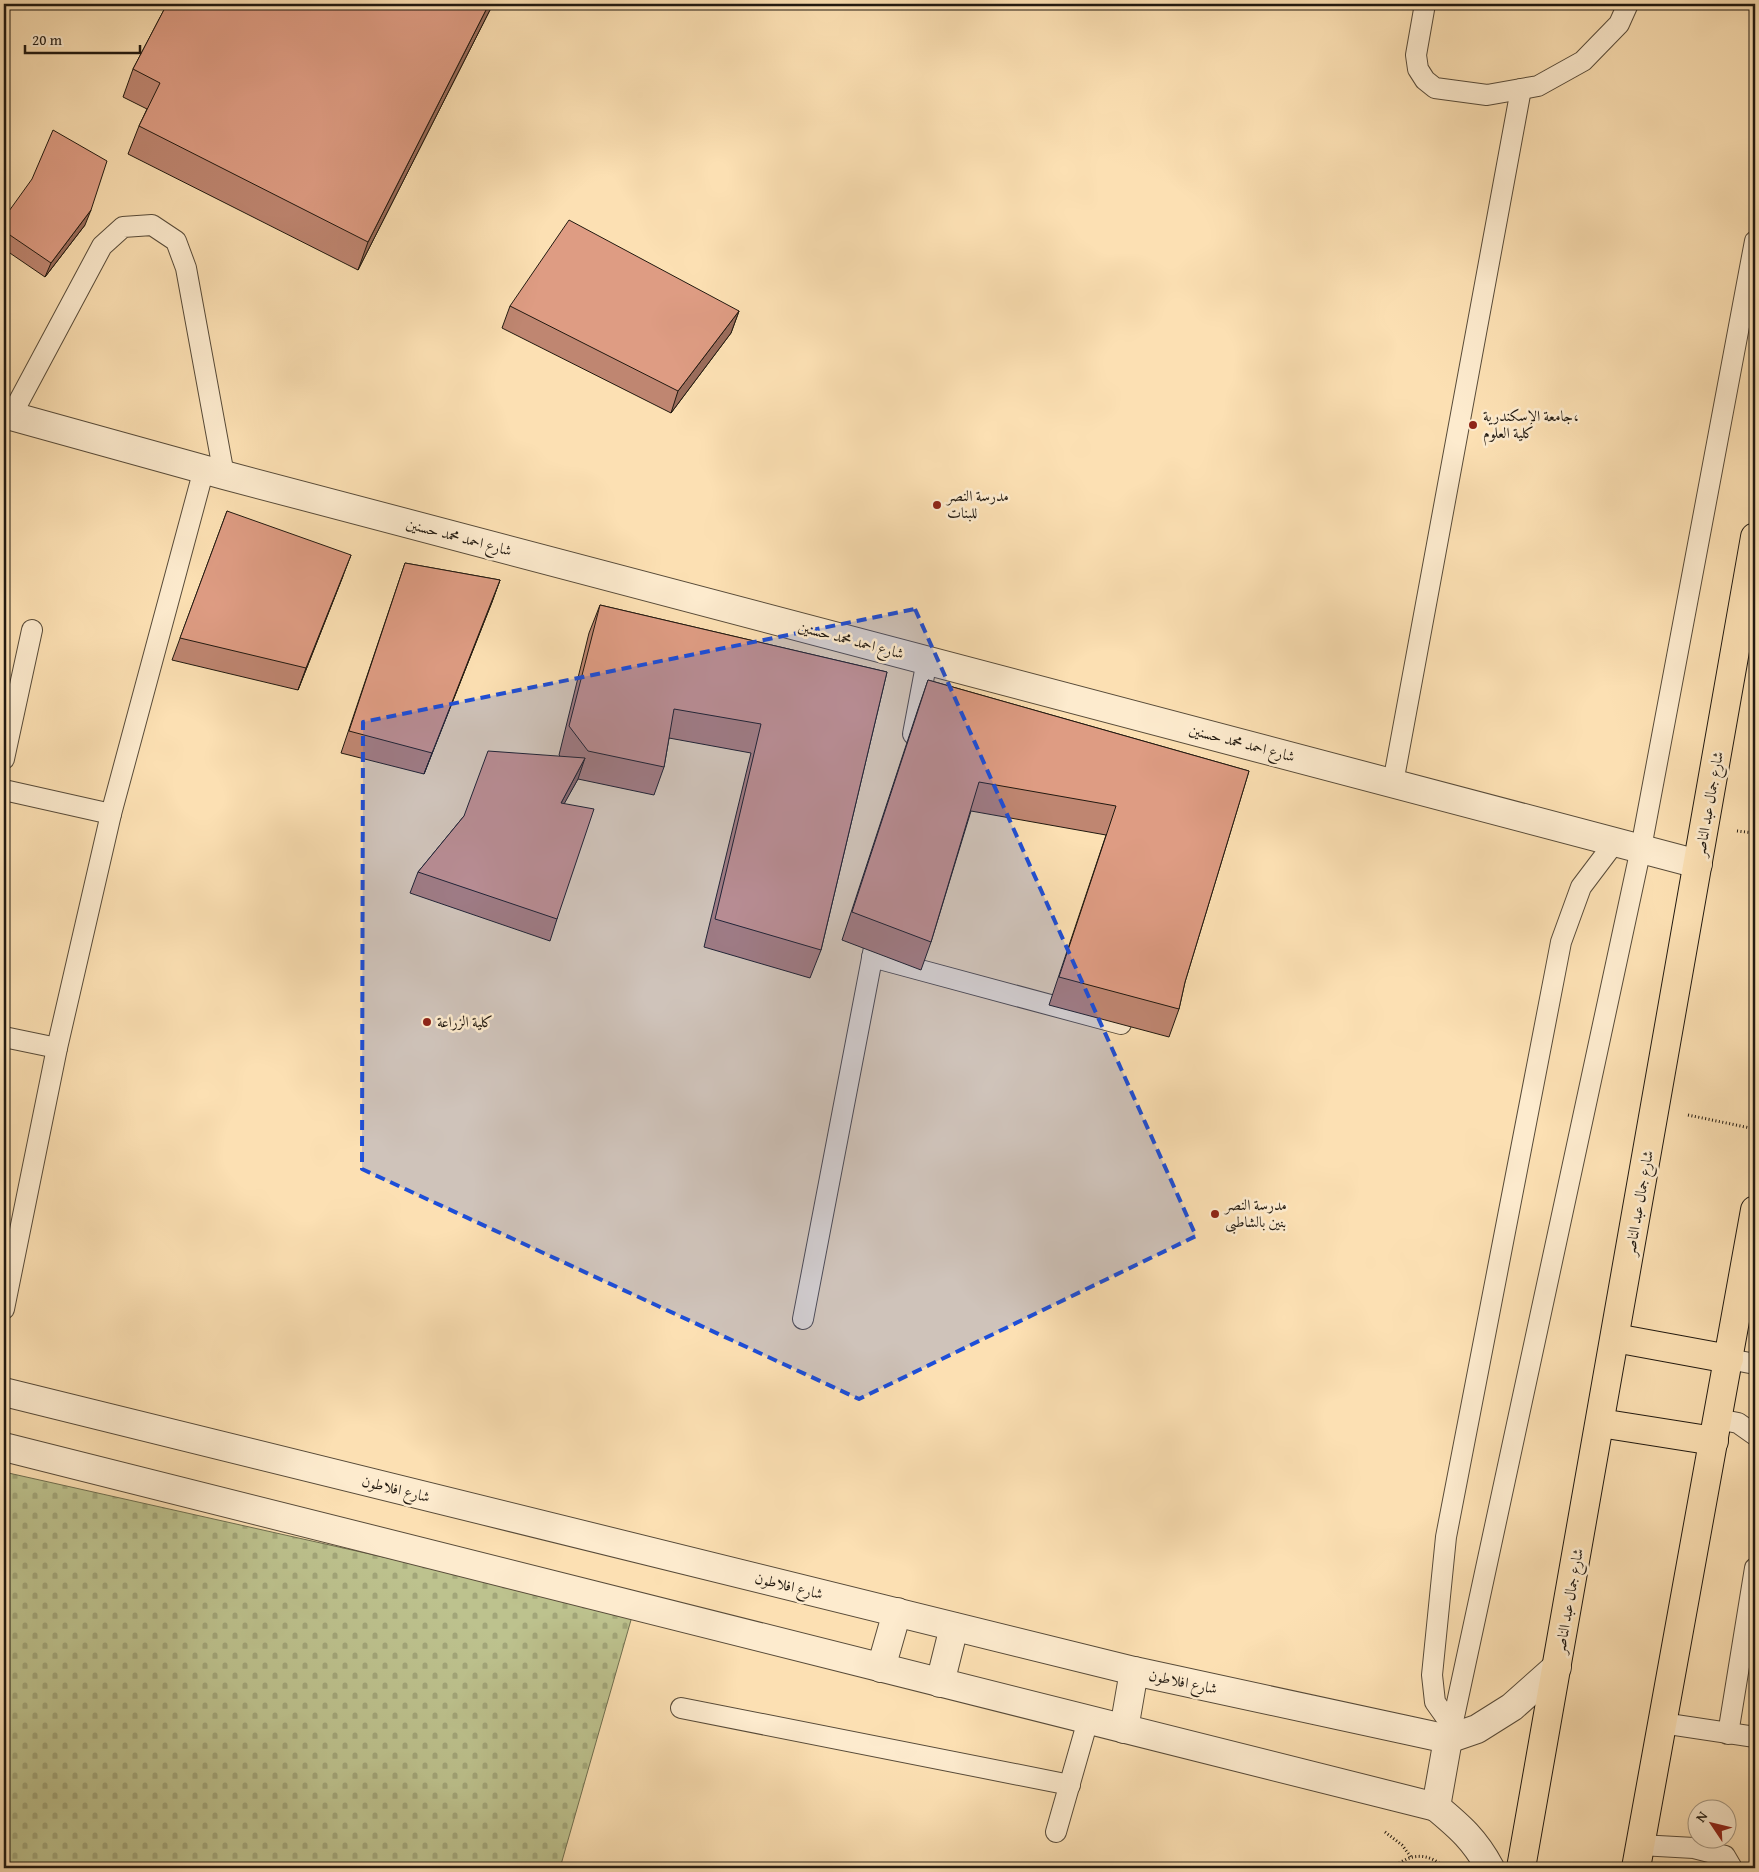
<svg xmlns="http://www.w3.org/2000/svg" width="1759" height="1872" font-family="'Gentium Book Plus',Amiri,serif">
<defs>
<pattern id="cemetery-stones" width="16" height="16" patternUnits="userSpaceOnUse" patternTransform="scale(1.25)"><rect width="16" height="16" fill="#bdc28e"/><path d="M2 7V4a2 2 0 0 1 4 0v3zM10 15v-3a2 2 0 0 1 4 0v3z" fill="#a2a679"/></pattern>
</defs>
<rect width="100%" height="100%" fill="#fce0b3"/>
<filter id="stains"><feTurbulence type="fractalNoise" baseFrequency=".004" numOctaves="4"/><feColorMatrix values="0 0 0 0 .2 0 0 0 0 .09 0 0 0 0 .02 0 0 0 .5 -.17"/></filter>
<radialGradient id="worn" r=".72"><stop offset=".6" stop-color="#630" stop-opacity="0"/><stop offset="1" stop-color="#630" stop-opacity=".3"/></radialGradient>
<polygon fill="url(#cemetery-stones)" stroke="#6f6e4f" points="4,1472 633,1613 560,1868 4,1868"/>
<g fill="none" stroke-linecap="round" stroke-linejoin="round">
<defs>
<g id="service">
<polyline points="1425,4 1416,55 1418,69 1425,80 1435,88 1487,95 1538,86 1583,61 1619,24 1628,4"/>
<polyline points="11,416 102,246 123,227 152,225 176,241 186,268 224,475"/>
<polyline points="913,734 927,660"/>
<polyline points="4,759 32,630"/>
<polyline points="1393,783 1521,89"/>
<polyline points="4,790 111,814"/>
<polyline points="872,957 1121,1024"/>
<polyline points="4,1037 57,1048"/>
<polyline points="4,1309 57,1048 111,814 204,469"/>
<polyline points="803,1319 878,927"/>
<polyline points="1729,1359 1755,1364"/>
<polyline points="1718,1419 1738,1423 1755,1435"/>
<polyline points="681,1708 1070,1785"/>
<polyline points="1662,1723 1755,1737"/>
<polyline points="1452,1726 1435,1702 1432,1675 1446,1537 1561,942 1581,887 1615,842"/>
<polyline points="1728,1734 1755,1568"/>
<polyline points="1448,1739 1452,1726 1641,848 1755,241"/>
<polyline points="1056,1832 1088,1720"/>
<polyline points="1640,1845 1694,1848 1725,1856 1732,1868"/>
</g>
<polyline id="minor" points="4,414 224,475 1698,864"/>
<g id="tertiary">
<polyline points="4,1392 1134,1671 1448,1739 1477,1729 1512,1707 1557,1667"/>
<polyline points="4,1447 1436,1807"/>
<polyline points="881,1668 897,1612"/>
<polyline points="940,1683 954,1627"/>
<polyline points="1124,1729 1134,1671"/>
<path d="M1448 1739 1436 1807C1460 1827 1475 1840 1490 1868"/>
</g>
<g id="primary">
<polyline points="1615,1338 1729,1359"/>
<polyline points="1600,1423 1714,1441"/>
<polyline points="1521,1868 1755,537"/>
<polyline points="1636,1868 1755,1210"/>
</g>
</defs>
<use href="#service" stroke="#584b39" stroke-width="22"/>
<use href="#minor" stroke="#584b39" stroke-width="30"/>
<use href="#tertiary" stroke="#584b39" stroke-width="30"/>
<use href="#primary" stroke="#211910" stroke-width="30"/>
<g stroke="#211910" stroke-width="3" stroke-dasharray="1 2.5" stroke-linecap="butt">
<polyline points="1737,831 1755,833"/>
<polyline points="1688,1115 1755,1129"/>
<polyline points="1385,1832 1402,1845 1411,1857"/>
<path d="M1394 1868C1408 1853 1430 1852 1444 1868"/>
</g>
<use href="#service" stroke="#fdebce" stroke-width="20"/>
<use href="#minor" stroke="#fdebce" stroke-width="28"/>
<use href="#tertiary" stroke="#fdebce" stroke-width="28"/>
<use href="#primary" stroke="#fce0b3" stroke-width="28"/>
</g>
<g fill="#bf8671" stroke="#211910">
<polygon points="167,4 493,4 358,270 128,154 139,126 147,109 123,97 133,69"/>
<polygon points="4,218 85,225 45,277 4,249"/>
<polygon points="510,306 739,311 731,333 671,413 502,328"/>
<polygon points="227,511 343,576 298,690 172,660"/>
<polygon points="405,563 500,580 492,602 424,774 341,753"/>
<polygon points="600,605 887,672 821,950 810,978 704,947 751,753 669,738 664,767 654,795 578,779 564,803 557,919 550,941 410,893 418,872 464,816 560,756 559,755 589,633"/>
<polygon points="928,680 1249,771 1185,982 1179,1009 1169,1037 1049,1005 1106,835 971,811 931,942 921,970 842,940 918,709"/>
</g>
<g fill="#9b6d5c" stroke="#211910">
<polygon points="489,4 493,4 358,270 368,242"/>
<polygon points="91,210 85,225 45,277 51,263"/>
<polygon points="739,311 731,333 671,413 678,391"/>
<polygon points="351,555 343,576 298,690 306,668"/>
<polygon points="500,580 492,602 424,774 432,753"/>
<polygon points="585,758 578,779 553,824 561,803"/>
</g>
<g fill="#de9c83" stroke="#211910">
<polygon points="167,4 489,4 368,242 139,126 160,83 133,69"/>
<polygon points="53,130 107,161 91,210 51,263 4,231 4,218 32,179"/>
<polygon points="569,220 739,311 678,391 510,306"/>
<polygon points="227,511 351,555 306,668 180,638"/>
<polygon points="405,563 500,580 432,753 349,731"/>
<polygon points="600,605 887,672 821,950 715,919 761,724 674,709 664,767 588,751 569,726"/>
<polygon points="928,680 1249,771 1185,982 1179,1009 1059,977 1116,806 979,782 931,942 852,912"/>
<polygon points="488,751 585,758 561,803 594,809 557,919 418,872 464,816"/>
</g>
<path fill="#1d4ed8" fill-opacity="0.2" stroke="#1d4ed8" stroke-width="4" stroke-dasharray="10 6" stroke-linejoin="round" d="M915 609 1196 1236 859 1399 362 1169 363 722Z"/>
<g fill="#8f2418" stroke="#fdebce" stroke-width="2">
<circle cx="1473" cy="425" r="5"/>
<circle cx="937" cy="505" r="5"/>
<circle cx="427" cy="1022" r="5"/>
<circle cx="1215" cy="1214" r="5"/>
</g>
<g text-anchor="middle" stroke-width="5" stroke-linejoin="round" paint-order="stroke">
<g font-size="15" fill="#211910" stroke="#fdebce" text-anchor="start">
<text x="1483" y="421">جامعة الإسكندرية،<tspan x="1483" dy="17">كلية العلوم</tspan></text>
<text x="947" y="501">مدرسة النصر<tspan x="947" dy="17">للبنات</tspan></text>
<text x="437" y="1027">كلية الزراعة</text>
<text x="1225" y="1210">مدرسة النصر<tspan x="1225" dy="17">بنين بالشاطبى</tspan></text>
</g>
<g font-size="15" fill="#211910" stroke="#fdebce">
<text transform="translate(459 537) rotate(15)" y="5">شارع احمد محمد حسنين</text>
<text transform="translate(851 640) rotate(15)" y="5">شارع احمد محمد حسنين</text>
<text transform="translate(1242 743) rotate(15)" y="5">شارع احمد محمد حسنين</text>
<text transform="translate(1709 804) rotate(-80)" y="5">شارع جمال عبد الناصر</text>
<text transform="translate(1639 1203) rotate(-80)" y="5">شارع جمال عبد الناصر</text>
<text transform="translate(396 1489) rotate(14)" y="5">شارع افلاطون</text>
<text transform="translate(789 1586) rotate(14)" y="5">شارع افلاطون</text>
<text transform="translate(1569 1601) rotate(-80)" y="5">شارع جمال عبد الناصر</text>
<text transform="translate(1183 1682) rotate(12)" y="5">شارع افلاطون</text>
</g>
</g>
<rect width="1759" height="1872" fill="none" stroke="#fce0b3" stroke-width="20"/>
<rect x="5" y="5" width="1749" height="1862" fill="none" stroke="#211910" stroke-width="2.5"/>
<rect x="10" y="10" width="1739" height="1852" fill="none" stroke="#211910"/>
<g transform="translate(1712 1824) rotate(305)"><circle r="24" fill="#fdebce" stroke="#a59782"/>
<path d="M0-4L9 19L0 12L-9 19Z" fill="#8f2418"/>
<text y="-8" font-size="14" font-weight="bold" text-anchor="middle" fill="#211910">N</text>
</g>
<path d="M25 45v8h115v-8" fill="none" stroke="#211910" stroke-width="2.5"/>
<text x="32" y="45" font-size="15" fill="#211910" stroke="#fdebce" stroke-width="4" paint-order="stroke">20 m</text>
<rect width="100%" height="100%" filter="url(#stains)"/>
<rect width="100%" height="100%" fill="url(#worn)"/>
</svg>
